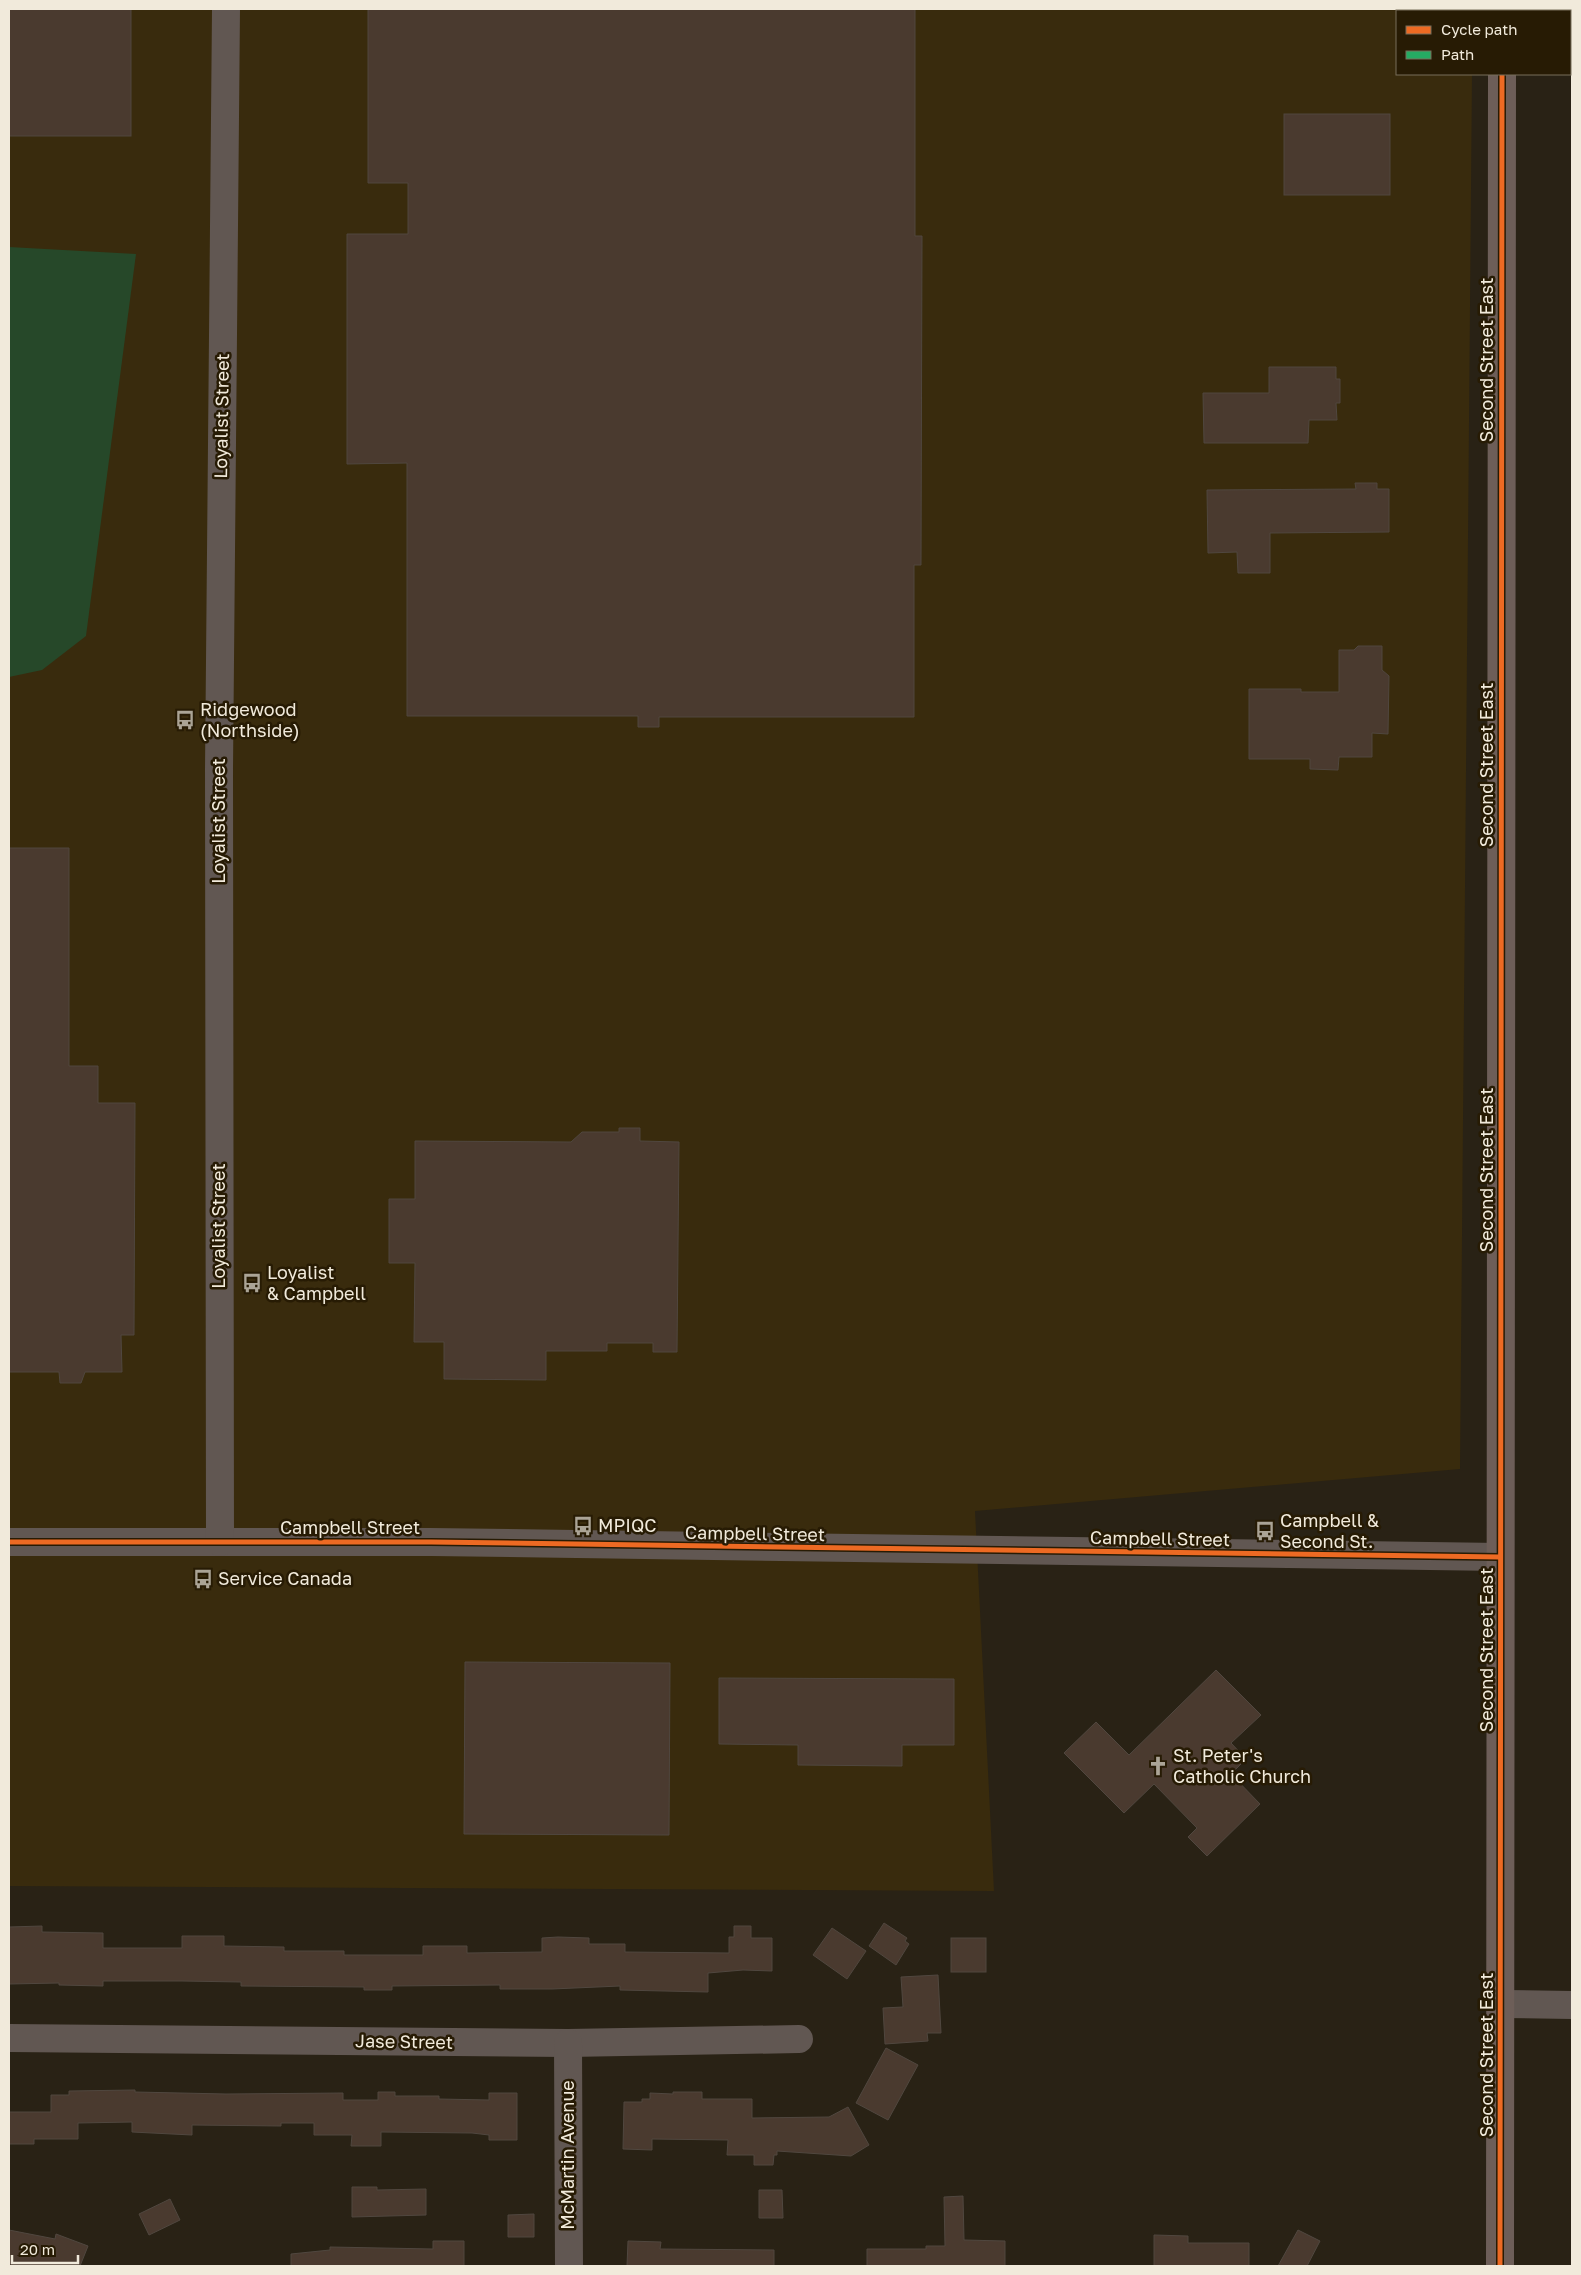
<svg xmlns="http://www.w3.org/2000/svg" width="1581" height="2275" font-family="'Golos Text',sans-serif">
<rect width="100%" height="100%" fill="#292215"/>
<polygon fill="#392b0d" points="9,9 1472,9 1472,11 1397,11 1397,74 1472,74 1460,1469 975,1511 994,1891 9,1886"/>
<polygon fill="#264829" points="9,247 136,254 86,636 42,670 9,677"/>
<g fill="#4a3a2f" stroke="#50473f">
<rect x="9" y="9" width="122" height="127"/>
<polygon points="368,9 915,9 915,236 922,236 921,565 914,565 914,717 659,717 659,727 638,727 638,716 407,716 407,463 347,464 347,234 408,234 408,183 368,183"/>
<rect x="1284" y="114" width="106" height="81"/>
<polygon points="1269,367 1336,367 1336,379 1340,379 1340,403 1336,403 1337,420 1309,420 1308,443 1204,443 1203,393 1269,393"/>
<polygon points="1355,483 1377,483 1377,489 1389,489 1389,532 1270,533 1270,573 1238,573 1237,552 1208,553 1207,490 1356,489"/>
<polygon points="1358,646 1382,646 1382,670 1389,676 1388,734 1372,733 1372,757 1339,757 1338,770 1310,769 1310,759 1249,759 1249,689 1301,689 1301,692 1339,692 1339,650 1354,650"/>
<polygon points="9,848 69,848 69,1066 98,1066 98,1103 135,1103 134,1335 121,1335 122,1372 85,1372 81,1383 60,1383 59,1372 9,1372"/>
<polygon points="619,1128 640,1128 640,1141 679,1142 677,1352 653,1352 653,1343 607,1343 607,1351 546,1351 546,1380 444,1379 444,1342 414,1342 415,1263 389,1263 389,1199 415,1199 415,1141 571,1142 582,1132 619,1132"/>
<polygon points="465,1662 670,1663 669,1835 464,1834"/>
<polygon points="1216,1670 1261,1715 1231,1743 1246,1759 1231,1774 1260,1804 1207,1856 1188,1837 1197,1828 1154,1784 1124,1813 1064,1753 1096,1722 1129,1755"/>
<polygon points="719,1678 954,1679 954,1745 902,1745 902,1766 798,1765 798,1745 719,1744"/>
<polygon points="884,1923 907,1938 905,1941 909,1944 896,1965 869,1946"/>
<polygon points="42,1926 42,1932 103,1933 103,1948 182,1948 182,1936 224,1936 224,1946 284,1947 284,1951 344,1951 344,1955 423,1955 423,1946 467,1946 467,1953 542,1952 542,1938 558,1937 589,1938 589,1944 625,1944 625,1952 729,1953 729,1937 734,1937 734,1926 751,1926 751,1938 772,1938 772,1971 743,1970 708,1973 708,1992 620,1990 620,1986 552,1989 500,1989 500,1985 392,1986 392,1990 364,1990 364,1987 241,1986 241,1982 182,1981 103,1981 103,1986 59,1985 59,1983 9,1984 9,1927"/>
<polygon points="832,1928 866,1951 847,1979 813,1955"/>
<rect x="951" y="1938" width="35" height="34"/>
<polygon points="938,1975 941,2033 927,2033 928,2041 885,2044 883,2008 903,2007 901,1977"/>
<polygon points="886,2048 918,2065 888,2120 856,2103"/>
<polygon points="135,2090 135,2092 226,2094 343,2093 343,2100 378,2100 378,2092 395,2092 395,2096 439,2096 439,2099 489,2100 489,2093 517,2093 517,2140 489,2140 489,2135 472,2133 381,2132 381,2146 351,2146 352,2135 314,2135 314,2123 281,2123 281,2126 192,2125 192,2135 132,2132 132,2122 78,2123 78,2139 34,2139 34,2144 9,2144 9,2112 51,2112 51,2095 69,2095 69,2091"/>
<polygon points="673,2092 702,2092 702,2099 752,2099 752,2118 829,2117 848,2107 869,2145 851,2156 777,2151 777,2155 774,2155 773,2165 754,2165 754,2155 727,2155 728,2140 652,2139 652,2150 623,2149 624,2102 642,2102 642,2099 650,2099 650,2093 673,2094"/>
<polygon points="352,2187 377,2187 377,2190 426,2189 426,2215 352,2217"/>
<polygon points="759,2190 782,2190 783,2218 759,2218"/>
<polygon points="963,2196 964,2240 1005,2241 1005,2266 867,2266 867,2249 926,2249 926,2246 945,2246 944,2197"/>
<polygon points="170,2199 180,2220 149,2235 139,2214"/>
<polygon points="534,2214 534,2237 508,2237 508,2215"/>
<polygon points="9,2230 55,2239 56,2234 88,2246 80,2266 9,2266"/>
<polygon points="1298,2230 1320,2241 1307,2266 1278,2266"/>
<polygon points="1154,2235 1188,2236 1188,2243 1249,2243 1249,2266 1154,2266"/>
<polygon points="433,2241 464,2241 464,2266 291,2266 291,2254 330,2250 330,2247 433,2249"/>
<polygon points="628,2241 661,2242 660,2249 774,2250 774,2266 627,2266"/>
</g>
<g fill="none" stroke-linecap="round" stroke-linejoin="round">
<g stroke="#615752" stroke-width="28">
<polyline points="9,1542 431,1542 1500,1557"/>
<polyline points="220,1542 219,769 226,9"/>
<polyline points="1501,2004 1572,2005"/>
<polyline points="9,2038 568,2043 799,2039"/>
<polyline points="568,2043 569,2266"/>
</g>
<g stroke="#6d5e58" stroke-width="28">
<polyline points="1502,9 1502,11"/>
<polyline points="1500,2266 1502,74"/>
</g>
<polyline stroke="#26ab63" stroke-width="4" stroke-dasharray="8 4" stroke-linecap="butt" points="1570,21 1572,21"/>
<defs>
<g id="cycleway">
<polyline points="9,1542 431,1542 1500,1557"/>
<polyline points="1500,2266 1502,74"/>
</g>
</defs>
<use href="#cycleway" stroke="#271b04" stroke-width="8"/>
<use href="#cycleway" stroke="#ed6a23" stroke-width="5"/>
</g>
<defs>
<symbol id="bus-bare" viewBox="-9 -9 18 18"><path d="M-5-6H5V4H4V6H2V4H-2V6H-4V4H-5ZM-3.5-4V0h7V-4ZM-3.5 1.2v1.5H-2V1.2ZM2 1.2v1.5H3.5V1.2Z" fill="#aba496" stroke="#271b04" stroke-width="2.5" paint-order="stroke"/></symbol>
<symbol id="church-bare" viewBox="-9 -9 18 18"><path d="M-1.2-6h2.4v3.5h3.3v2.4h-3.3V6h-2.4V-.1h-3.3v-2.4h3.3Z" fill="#aba496" stroke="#271b04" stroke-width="2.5" paint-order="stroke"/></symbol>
</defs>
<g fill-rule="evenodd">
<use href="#bus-bare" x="171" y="706" width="28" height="28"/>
<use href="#bus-bare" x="238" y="1269" width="28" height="28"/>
<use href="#bus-bare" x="569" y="1512" width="28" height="28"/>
<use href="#bus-bare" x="1251" y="1517" width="28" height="28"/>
<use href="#bus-bare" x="189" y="1565" width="28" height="28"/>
<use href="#church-bare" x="1144" y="1752" width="28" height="28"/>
</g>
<g text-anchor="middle" stroke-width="5" stroke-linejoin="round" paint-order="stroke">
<g font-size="18" fill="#f1eadb" stroke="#271b04">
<text transform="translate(1487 360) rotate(-90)" y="6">Second Street East</text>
<text transform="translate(222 416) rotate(-89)" y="6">Loyalist Street</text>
<text transform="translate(1487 765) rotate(-90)" y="6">Second Street East</text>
<text transform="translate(219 821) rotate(-90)" y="6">Loyalist Street</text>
<text transform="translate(1487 1170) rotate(-90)" y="6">Second Street East</text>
<text transform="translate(219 1226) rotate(-90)" y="6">Loyalist Street</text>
<text x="350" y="1534">Campbell Street</text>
<text transform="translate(755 1534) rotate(1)" y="6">Campbell Street</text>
<text transform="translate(1160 1539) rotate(1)" y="6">Campbell Street</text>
<text transform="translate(1487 1650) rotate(-90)" y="6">Second Street East</text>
<text transform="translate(404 2042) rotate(1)" y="6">Jase Street</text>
<text transform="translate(1487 2055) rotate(-90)" y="6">Second Street East</text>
<text transform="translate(568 2155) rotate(-90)" y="6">McMartin Avenue</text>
</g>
<g font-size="18" fill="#f1eadb" stroke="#271b04" text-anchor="start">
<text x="200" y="716">Ridgewood<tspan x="200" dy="21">(Northside)</tspan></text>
<text x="267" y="1279">Loyalist<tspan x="267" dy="21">&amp; Campbell</tspan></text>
<text x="1280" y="1527">Campbell &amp;<tspan x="1280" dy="21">Second St.</tspan></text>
<text x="598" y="1532">MPIQC</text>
<text x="218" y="1585">Service Canada</text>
<text x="1173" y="1762">St. Peter's<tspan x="1173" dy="21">Catholic Church</tspan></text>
</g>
</g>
<rect width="1581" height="2275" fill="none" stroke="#f1eadb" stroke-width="20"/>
<rect x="1396" y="10" width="175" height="65" fill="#271b04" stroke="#786e5a"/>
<rect x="1406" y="26" width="25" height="8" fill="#ed6a23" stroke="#786e5a"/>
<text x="1441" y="35" font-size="15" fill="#f1eadb">Cycle path</text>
<rect x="1406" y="51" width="25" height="8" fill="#26ab63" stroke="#786e5a"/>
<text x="1441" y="60" font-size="15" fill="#f1eadb">Path</text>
<path d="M12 2255v8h66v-8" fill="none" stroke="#f1eadb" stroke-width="2.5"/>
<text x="20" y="2255" font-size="15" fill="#f1eadb" stroke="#271b04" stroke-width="4" paint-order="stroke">20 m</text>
</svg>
